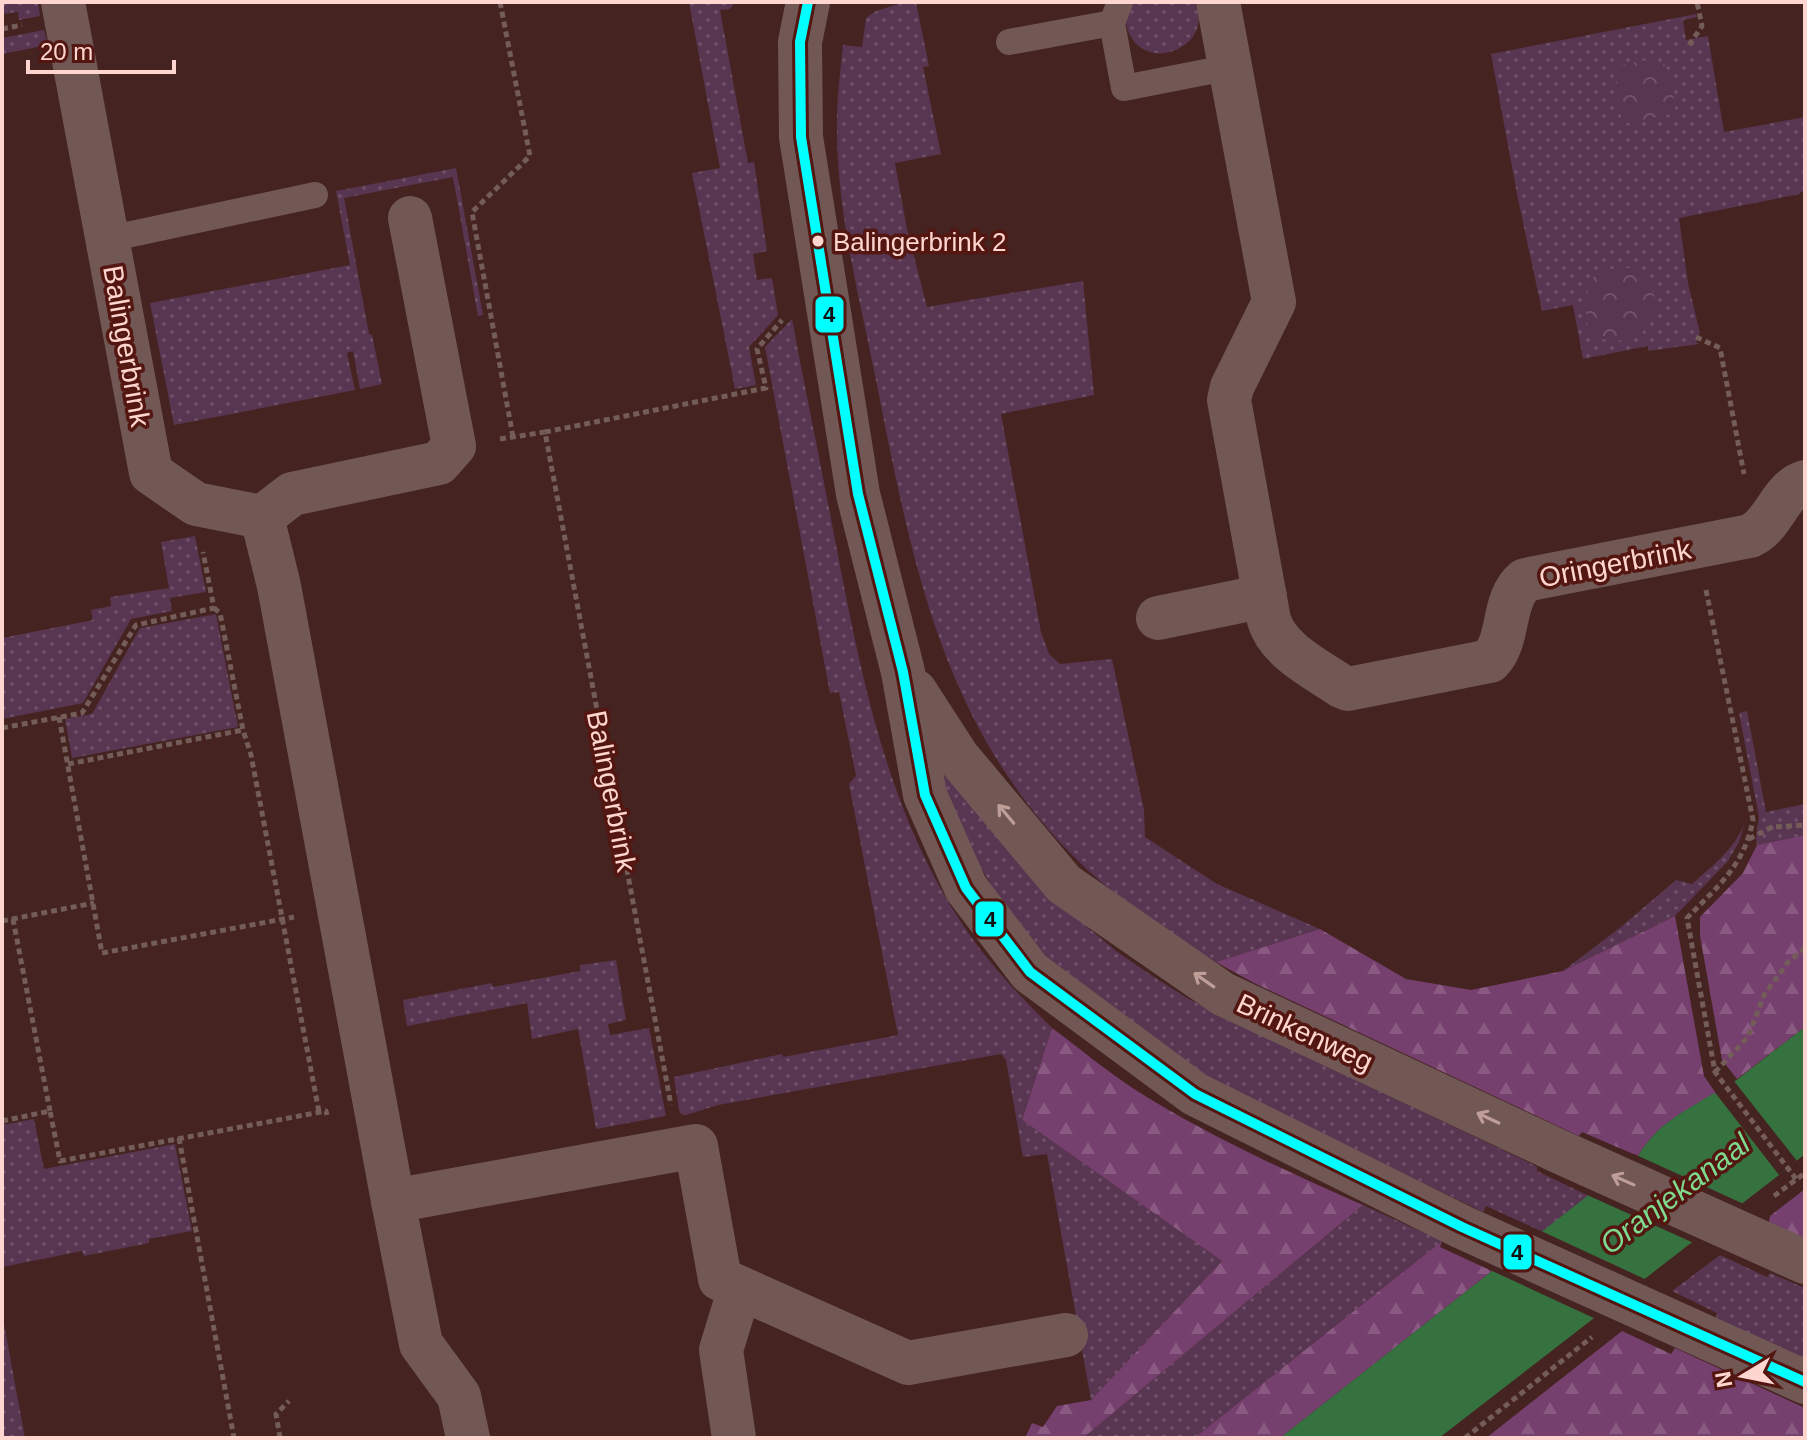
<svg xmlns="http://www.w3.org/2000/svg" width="1807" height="1440" font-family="Arial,sans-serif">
<defs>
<pattern id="grass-dots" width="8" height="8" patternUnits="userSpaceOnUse" patternTransform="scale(2)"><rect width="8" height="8" fill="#583551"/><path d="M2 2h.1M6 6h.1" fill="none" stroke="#715169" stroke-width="1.8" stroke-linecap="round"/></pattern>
<pattern id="forest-firs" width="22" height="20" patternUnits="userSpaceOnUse" patternTransform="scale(2)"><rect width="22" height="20" fill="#753f6e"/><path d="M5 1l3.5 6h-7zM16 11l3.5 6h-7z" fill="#8a5a82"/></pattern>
<pattern id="park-crowns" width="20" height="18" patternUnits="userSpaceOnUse" patternTransform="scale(2)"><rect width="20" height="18" fill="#583551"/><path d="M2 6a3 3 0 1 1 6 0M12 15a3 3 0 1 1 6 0" fill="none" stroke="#715169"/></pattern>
</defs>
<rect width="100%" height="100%" fill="#452320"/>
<g fill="url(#grass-dots)">
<polygon points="2,2 38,2 40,16 19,20 18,12 2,14"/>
<polygon points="689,2 735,2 730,9 720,10 748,163 754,162 767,251 753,254 757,280 772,278 778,315 749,347 756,385 735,389 692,173 720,168"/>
<path d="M905 2H916L929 66 923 67 941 154 895 163 907 229 927 307 1083 281 1094 395 1001 414 1041 632 1049 654 1060 664 1112 659 1144 810 1145 837 1217 884 1320 929 1216 962C1176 937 1136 913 1101 882 946 746 914 573 876 380 860 300 838 217 837 135 836 105 840 75 843 45L862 47 866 18 876 11Z"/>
<path d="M1129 2H1194C1217 44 1148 76 1129 33 1125 23 1124 12 1129 2Z"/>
<polygon points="1696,14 1697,17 1683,20 1686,40 1708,36 1724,132 1805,117 1805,191 1800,192 1800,194 1679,218 1688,283 1700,333 1696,342 1699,344 1648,351 1648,346 1583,359 1573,305 1542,311 1518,199 1491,54"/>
<polygon points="44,30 48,45 2,54 2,38"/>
<polygon points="456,168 483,315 478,316 453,177 344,198 369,334 372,335 382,384 360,389 353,351 347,353 355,390 174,425 150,303 350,265 336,191"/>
<path d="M792 319C806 394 822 470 836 545 861 675 887 810 961 922 986 961 1019 995 1052 1028L1022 1120 1222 1261 1091 1400 1047 1154 1023 1157 1006 1060 1001 1054 718 1105 686 1115 681 1114 679 1110 674 1077 782 1054 783 1057 898 1035 849 784 856 776 839 692 830 693 765 347Z"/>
<polygon points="195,536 206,592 170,598 172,611 131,619 83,703 2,719 2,638 93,620 91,610 111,606 110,597 169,588 161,542"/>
<polygon points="216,614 238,727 72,758 65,719 92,714 140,628"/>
<polygon points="1747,711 1766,812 1805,804 1805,835 1757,845 1756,837 1759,817 1739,713"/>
<polygon points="937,764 1055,900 1116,951 1151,975 1187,998 1235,1023 1530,1163 1537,1167 1537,1171 1589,1196 1543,1232 1486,1206 1483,1212 1183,1066 1060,973 1029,939 1002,903 973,855 956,820"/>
<path d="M1745 822 1739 842 1728 861 1675 916 1563 971 1622 926 1676 880 1692 884C1713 865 1735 849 1745 822Z"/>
<polygon points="616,960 626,1020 608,1024 610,1035 649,1028 666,1116 596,1129 578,1029 532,1039 527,1003 407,1026 403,1000 492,983 493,987 580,971 580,965"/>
<polygon points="34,1119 44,1169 175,1144 192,1231 149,1239 149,1243 84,1256 82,1251 2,1267 2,1125"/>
<polygon points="1363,1205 1442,1241 1194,1438 1083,1438"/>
<polygon points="1720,1255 1767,1277 1770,1273 1805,1288 1805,1359 1716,1318 1717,1313 1672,1291"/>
<polygon points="2,1313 25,1438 2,1438"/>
</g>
<g fill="url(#forest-firs)">
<polygon points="1805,835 1805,1027 1737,1079 1722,1060 1700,936 1700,917 1743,873 1757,845"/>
<path d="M1675 916 1704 1076 1717 1095 1714 1094C1682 1113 1658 1123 1638 1156L1582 1132 1579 1136 1252 982 1216 962 1320 929 1406 979 1471 990 1563 971Z"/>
<path d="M1052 1028C1078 1047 1104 1069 1131 1087 1204 1134 1284 1170 1363 1205L1083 1438H1025L1032 1423 1043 1427 1057 1406 1091 1400 1222 1261 1022 1120Z"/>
<polygon points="1805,1189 1805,1239 1769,1222 1770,1216"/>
<polygon points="1442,1241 1440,1247 1492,1271 1280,1438 1194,1438"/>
<polygon points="1622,1331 1671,1354 1675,1348 1805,1408 1805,1438 1486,1438"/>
</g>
<g fill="url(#park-crowns)">
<polygon points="1653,59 1665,65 1671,81 1676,113 1622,124 1614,69 1626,64"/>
<path d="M1619 267 1637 269C1641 273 1647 279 1650 284 1671 326 1628 354 1589 334 1585 311 1583 293 1596 273Z"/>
</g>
<path fill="#367240" d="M1805 1027V1154L1788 1168 1439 1438H1280L1638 1156C1658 1123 1682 1113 1714 1093L1717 1095Z"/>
<g fill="#452320">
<polygon points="1734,1081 1797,1161 1779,1175 1717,1095"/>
<polygon points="1634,1154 1746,1205 1696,1244 1585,1194"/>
<polygon points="1539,1230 1649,1281 1598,1320 1488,1269"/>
</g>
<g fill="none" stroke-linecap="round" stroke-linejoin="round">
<g stroke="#745c59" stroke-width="5" stroke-dasharray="6 4" stroke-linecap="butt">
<polyline points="500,2 530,156 472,212 513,437"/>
<polyline points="2,29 22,25"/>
<polyline points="1689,45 1702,26 1697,2"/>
<polyline points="1696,337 1720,348 1744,474"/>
<polyline points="545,432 766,388 757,349 782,320"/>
<polyline points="500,439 545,432 671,1105"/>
<path d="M1706 590 1753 820C1744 866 1718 886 1687 918L1715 1072 1796 1179"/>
<polyline points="214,608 220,613 243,730 251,755 319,1112"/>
<polyline points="59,717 102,953 294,917"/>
<polyline points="2,728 82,713 136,625 214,608 203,552"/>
<polyline points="68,764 243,730"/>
<polyline points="1749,839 1772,827 1805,825"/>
<polyline points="13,919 50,1111"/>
<polyline points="2,921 94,903"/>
<polyline points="1715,1072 1748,1037 1764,995 1788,962 1805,948"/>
<polyline points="2,1121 50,1111 60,1161 326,1111 327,1115"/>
<polyline points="179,1138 234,1438"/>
<polyline points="1774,1196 1805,1173"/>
<polyline points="280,1438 276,1414 289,1401"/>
<polyline points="1465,1438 1592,1337"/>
</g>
<g stroke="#715855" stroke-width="26">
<polyline points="1120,2 1112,23 1124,88 1231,67"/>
<polyline points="1009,42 1112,23"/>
<polyline points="108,239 315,195"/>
</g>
<g stroke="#715855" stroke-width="44">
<polyline points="63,2 151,473 196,504 262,517 279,586 393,1201 696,1146 720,1279 908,1363 1066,1335"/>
<path d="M1218 2 1274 302 1232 387 1229 400 1269 620C1278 651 1317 669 1341 686L1348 689 1490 661C1511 639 1501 600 1525 580L1750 536C1775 525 1779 490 1805 482"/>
<polyline points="262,517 292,494 439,463 454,446 410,218"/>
<polyline points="1158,618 1265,596"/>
<polyline points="393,1201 421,1344 459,1396 468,1438"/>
<polyline points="734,1438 721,1350 740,1288"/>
</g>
<g stroke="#715855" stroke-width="44">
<polyline points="808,2 800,42 801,137 858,494 903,672 925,795 966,888 1030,972 1195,1094 1462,1227 1805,1382"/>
<polyline points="915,691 957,756 1064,884 1223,994 1558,1151 1805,1262"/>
</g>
<defs>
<polyline id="bus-1" points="808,2 800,42 801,137 858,494 903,672 925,795 966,888 1030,972 1195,1094 1462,1227 1805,1382"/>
</defs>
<use href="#bus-1" stroke="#541611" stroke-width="16"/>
<use href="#bus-1" stroke="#0ff" stroke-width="10"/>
</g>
<defs><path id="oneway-shaft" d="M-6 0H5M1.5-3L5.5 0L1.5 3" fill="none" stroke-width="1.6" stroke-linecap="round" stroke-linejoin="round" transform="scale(2)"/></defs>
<g stroke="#bf9d98">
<use href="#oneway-shaft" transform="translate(1006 814) rotate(-130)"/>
<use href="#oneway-shaft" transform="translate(1204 980) rotate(-145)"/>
<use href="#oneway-shaft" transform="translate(1488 1118) rotate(-155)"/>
<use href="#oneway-shaft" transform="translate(1623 1180) rotate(-156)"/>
</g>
<circle fill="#fed5cf" stroke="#541611" stroke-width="3" cx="818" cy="241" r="7"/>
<g text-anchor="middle" stroke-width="7" stroke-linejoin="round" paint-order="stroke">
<g font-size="26" fill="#fed5cf" stroke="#541611" text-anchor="start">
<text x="833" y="251">Balingerbrink 2</text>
</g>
<g font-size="28" fill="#fed5cf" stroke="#541611">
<text transform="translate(127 346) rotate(80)" y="10">Balingerbrink</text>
<text transform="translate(1615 563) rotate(-11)" y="10">Oringerbrink</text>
<text transform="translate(612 791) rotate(79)" y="10">Balingerbrink</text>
<text transform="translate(1305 1032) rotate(25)" y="10">Brinkenweg</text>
</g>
<g font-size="30" font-style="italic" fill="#7dda8e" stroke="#541611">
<text transform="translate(1675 1194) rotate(-37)" y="10">Oranjekanaal</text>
</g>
</g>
<g stroke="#541611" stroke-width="3">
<rect x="814" y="295" width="31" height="39" rx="8" fill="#0ff"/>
<rect x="974" y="900" width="31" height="38" rx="8" fill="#0ff"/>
<rect x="1502" y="1233" width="31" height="38" rx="8" fill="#0ff"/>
</g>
<g font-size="22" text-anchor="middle" font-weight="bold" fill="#111">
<text x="829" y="322">4</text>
<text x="990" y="927">4</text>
<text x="1517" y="1260">4</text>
</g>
<rect width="1807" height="1440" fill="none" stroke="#fed5cf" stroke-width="8"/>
<g transform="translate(1743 1376) rotate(260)" stroke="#541611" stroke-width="6" paint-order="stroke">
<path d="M0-6L14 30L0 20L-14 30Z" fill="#fed5cf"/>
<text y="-12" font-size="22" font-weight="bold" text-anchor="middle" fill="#fed5cf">N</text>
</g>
<path d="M28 60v12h146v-12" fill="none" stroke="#fed5cf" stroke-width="4"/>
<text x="40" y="60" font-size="24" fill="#fed5cf" stroke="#541611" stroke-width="6" paint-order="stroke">20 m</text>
</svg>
